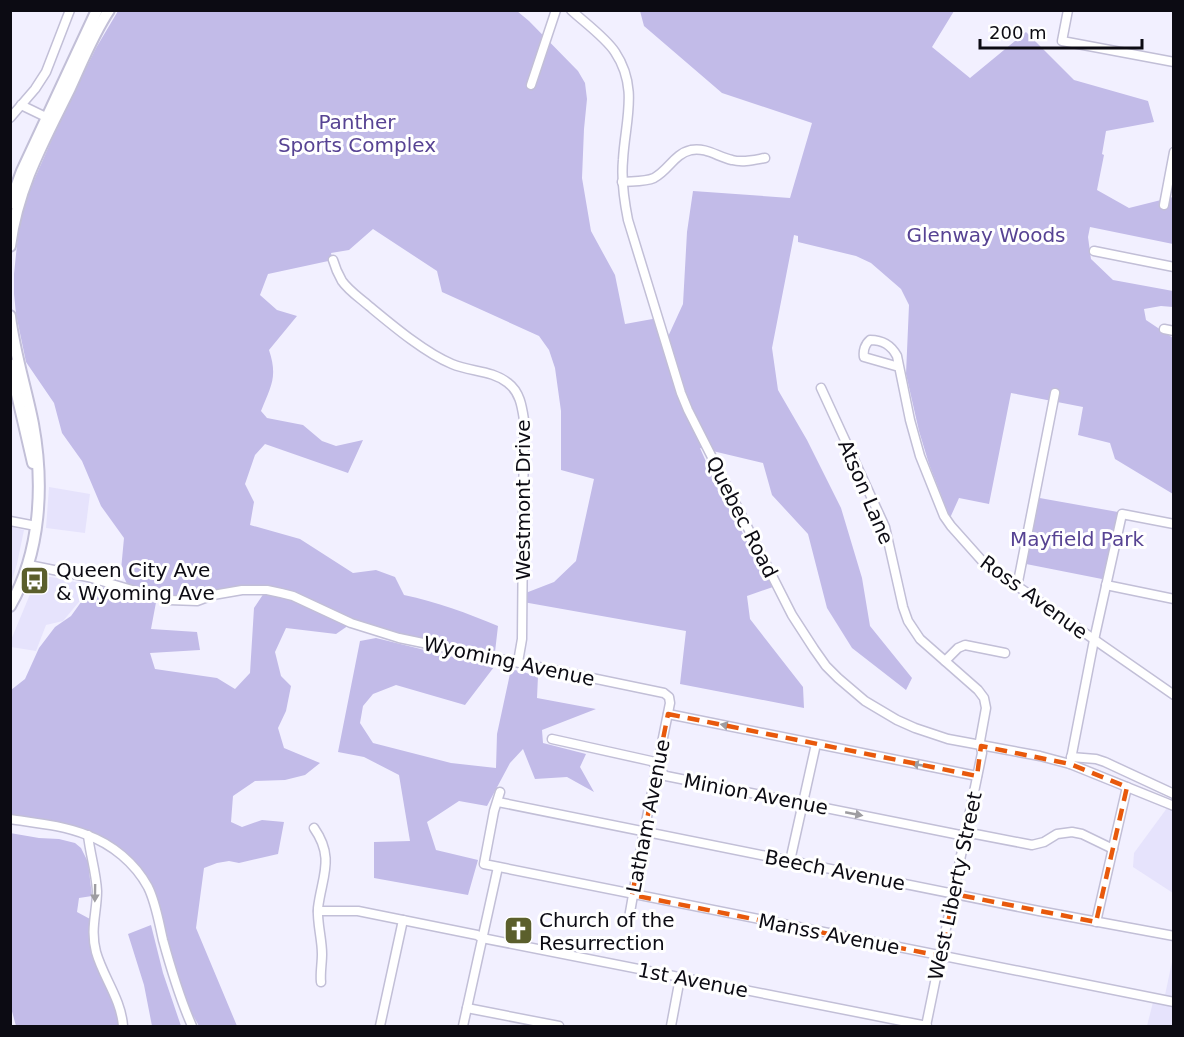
<svg xmlns="http://www.w3.org/2000/svg" width="1184" height="1037" font-family="'DejaVu Sans',sans-serif">
<rect width="100%" height="100%" fill="#f2f0ff"/>
<g fill="#e6e3fc">
<polygon points="49,487 90,494 85,533 46,528"/>
<polygon points="11,527 24,530 17,564 11,583"/>
<polygon points="38,575 63,579 86,585 83,597 63,621 46,625 36,651 11,647 11,640"/>
<polygon points="1170,804 1173,806 1173,893 1133,867 1134,853"/>
<polygon points="1173,957 1173,1026 1147,1026 1154,998 1164,1000"/>
</g>
<g fill="#c2bbe8" fill-rule="evenodd">
<path d="M118 11H517L529 21 578 71 585 83 587 99 584 129 582 178 591 231 615 275 625 324 658 318 666 341 683 304 687 232 693 191 790 198 812 123 722 93 644 26 640 11H954L932 47 970 78 1026 32 1074 80 1148 101 1154 122 1106 131 1102 154 1104 155 1097 190 1129 208 1173 197V244L1090 227 1088 237 1091 259 1113 280 1173 291V307L1161 306 1144 309 1146 320 1173 338V494L1115 459 1110 443 1078 435 1083 407 1011 393 989 504 959 498 950 518 929 464 919 431 906 374 909 305 901 289 871 263 856 256 798 242V236L794 235 772 348 778 390 807 440 841 508 862 578 870 626 912 678 906 690 852 648 827 608 808 534 772 495 763 463 700 448 718 489 773 587 747 596 750 619 803 687 804 708 680 684 686 631 523 602V594L554 582 576 561 594 479 561 470V411L555 368 549 350 539 336 442 292 437 271 373 229 349 250 331 253 333 260 268 274 260 295 277 310 297 316 269 350C278 377 271 386 261 411L267 418 303 425 322 441 336 446 363 440 348 473 265 444 255 455 245 484 254 502 250 525 300 539 353 573 376 570 395 577 404 595C437 602 467 613 498 626L495 652 487 656 352 623 336 634 286 628 275 652 281 676 291 686 286 711 278 728 284 748 320 763 305 775 285 780 255 781 233 796 231 822 242 827 262 820 284 822 278 854 239 863 229 861 217 863 204 868 196 928 237 1026H199L180 993 149 888 132 865 88 835 11 819V690L25 679 39 648 55 627 71 616 84 598 110 584 129 589 121 570 124 538 101 506 82 461 62 433 54 403 26 362 16 314 14 294V274L19 225 31 187 59 123 96 48ZM266 590 254 608 250 673 235 689 217 678 155 669 150 653 200 650 197 632 151 629 157 597 184 601Z"/>
<polygon points="1034,497 1118,512 1122,514 1107,580 1021,563"/>
<polygon points="376,638 494,667 465,705 396,685 373,694 363,706 360,723 373,743 451,763 496,768 497,734 511,669 538,676 537,698 596,709 542,730 543,743 586,754 580,767 594,792 567,777 535,779 523,749 510,763 487,806 459,801 427,822 436,850 478,860 468,895 374,878 374,842 410,841 399,775 364,757 338,752 360,641"/>
<polygon points="10,833 39,838 59,839 75,843 81,848 88,862 92,896 79,898 77,912 90,919 123,1026 16,1026 10,1004"/>
<polygon points="151,925 163,973 181,1026 152,1026 144,985 128,934"/>
</g>
<g fill="none" stroke-linecap="round" stroke-linejoin="round">
<defs>
<g id="minor">
<path d="M571 10C584 22 606 38 615 52 639 88 625 121 623 160 621 181 624 200 628 220L681 393 688 410 792 615 814 649 826 666 838 678 865 701 897 720 915 728 948 739 1040 756 1070 764 1174 806"/>
<polyline points="1068,10 1062,41 1174,62"/>
<polyline points="531,85 556,10"/>
<polyline points="21,105 50,119"/>
<polyline points="10,118 35,89 46,72 70,10"/>
<path d="M622 182C632 181 645 182 654 178 669 170 674 154 691 150 706 147 718 157 732 160 743 163 754 160 765 158"/>
<polyline points="1164,205 1174,152"/>
<polyline points="1094,251 1174,267"/>
<path d="M333 260C335 267 338 274 342 281 349 291 360 298 369 306 392 325 425 353 452 364 471 372 492 370 508 383 520 392 522 407 524 420L522 639 518 662"/>
<polyline points="1164,329 1174,331"/>
<path d="M899 367 864 357C863 351 865 344 870 340 883 340 891 345 897 356L910 420 920 456 944 516 951 526 984 563 1174 695"/>
<polyline points="821,388 885,527 903,607 908,621 920,639 978,690 984,698 986,708 980,741 982,753 926,1026"/>
<polyline points="10,521 36,526"/>
<polyline points="29,565 88,577 139,592 169,600 197,601 213,595 242,590 267,590 281,593 293,596 351,623 399,638 664,693 669,697 670,703 644,832 629,918"/>
<polyline points="1106,585 1174,599"/>
<polyline points="1017,587 1055,393"/>
<polyline points="945,661 958,648 965,645 1005,653"/>
<polyline points="668,714 977,776"/>
<path d="M552 739 651 761C658 765 659 772 666 776L960 835 970 833 1032 845 1044 842 1057 834 1072 832 1082 834 1113 849"/>
<polyline points="1071,757 1096,759 1105,762 1174,794"/>
<polyline points="1070,764 1094,640 1122,514 1174,524"/>
<polyline points="500,792 494,811 484,864 1174,1002"/>
<polyline points="498,802 1039,911 1174,936"/>
<path d="M10 819C36 823 62 825 87 835 112 844 135 863 148 887 156 903 159 923 163 940 171 969 180 999 192 1026"/>
<path d="M314 828C335 858 322 876 318 908 317 923 322 939 322 954 322 964 320 973 321 982"/>
<path d="M88 835C90 854 96 872 97 891 97 912 90 929 96 952 103 977 121 999 123 1026"/>
<polyline points="790,861 816,744"/>
<polyline points="318,911 358,911 477,935 482,938 927,1026"/>
<polyline points="1096,922 1127,787"/>
<polyline points="467,1008 559,1026"/>
<polyline points="380,1026 403,920"/>
<polyline points="463,1026 498,867"/>
<polyline points="671,1026 680,978"/>
</g>
<g id="major">
<polyline points="10,204 22,171 97,10"/>
<path d="M10 246C18 186 44 141 70 88 82 62 93 34 109 10"/>
<path d="M10 316C14 352 26 388 33 424 44 484 41 552 10 606"/>
<polyline points="10,364 33,463"/>
</g>
</defs>
<use href="#minor" stroke="#c2bfd7" stroke-width="11"/>
<use href="#major" stroke="#c2bfd7" stroke-width="14"/>
<use href="#minor" stroke="#fff" stroke-width="8"/>
<use href="#major" stroke="#fff" stroke-width="10"/>
</g>
<defs><path id="oneway-solid" d="M-6-.8H1V-3.2L6.5 0L1 3.2V.8H-6Z" transform="scale(1.5)"/></defs>
<g fill="#9e9da1">
<use href="#oneway-solid" transform="translate(729 726) rotate(-168)"/>
<use href="#oneway-solid" transform="translate(920 765) rotate(-169)"/>
<use href="#oneway-solid" transform="translate(854 814) rotate(11)"/>
<use href="#oneway-solid" transform="translate(95 893) rotate(91)"/>
</g>
<path fill="none" stroke="#e8590c" stroke-width="4.5" stroke-dasharray="12 8" stroke-linejoin="round" d="M668 714 977 776 981 746 1070 764 1127 787 1096 922 954 894 941 956 632 895Z"/>
<defs>
<symbol id="bus-square" viewBox="-11 -11 22 22"><rect x="-9" y="-9" width="18" height="18" rx="4" fill="#5b5f2c" stroke="#fff"/><path d="M-5-6H5V4H4V6H2V4H-2V6H-4V4H-5ZM-3.5-4V0h7V-4ZM-3.5 1.2v1.5H-2V1.2ZM2 1.2v1.5H3.5V1.2Z" fill="#fff"/></symbol>
<symbol id="church-square" viewBox="-11 -11 22 22"><rect x="-9" y="-9" width="18" height="18" rx="4" fill="#5b5f2c" stroke="#fff"/><path d="M-1.2-6h2.4v3.5h3.3v2.4h-3.3V6h-2.4V-.1h-3.3v-2.4h3.3Z" fill="#fff"/></symbol>
</defs>
<g fill-rule="evenodd">
<use href="#bus-square" x="18" y="564" width="33" height="33"/>
<use href="#church-square" x="502" y="914" width="33" height="33"/>
</g>
<g text-anchor="middle" stroke-width="6" stroke-linejoin="round" paint-order="stroke">
<g font-size="20" fill="#574393" stroke="#fff">
<text x="357" y="129">Panther<tspan x="357" dy="23">Sports Complex</tspan></text>
<text x="986" y="242">Glenway Woods</text>
<text x="1077" y="546">Mayfield Park</text>
</g>
<g font-size="20" fill="#0c0b13" stroke="#fff">
<text transform="translate(866 492) rotate(67)" y="7">Atson Lane</text>
<text transform="translate(523 500) rotate(-90)" y="7">Westmont Drive</text>
<text transform="translate(742 517) rotate(63)" y="7">Quebec Road</text>
<text transform="translate(1034 597) rotate(36)" y="7">Ross Avenue</text>
<text transform="translate(509 661) rotate(12)" y="7">Wyoming Avenue</text>
<text transform="translate(756 794) rotate(11)" y="7">Minion Avenue</text>
<text transform="translate(648 816) rotate(-79)" y="7">Latham Avenue</text>
<text transform="translate(835 870) rotate(11)" y="7">Beech Avenue</text>
<text transform="translate(955 886) rotate(-78)" y="7">West Liberty Street</text>
<text transform="translate(829 934) rotate(11)" y="7">Manss Avenue</text>
<text transform="translate(693 980) rotate(11)" y="7">1st Avenue</text>
</g>
<g font-size="20" fill="#0c0b13" stroke="#fff" text-anchor="start">
<text x="56" y="577">Queen City Ave<tspan x="56" dy="23">&amp; Wyoming Ave</tspan></text>
<text x="539" y="927">Church of the<tspan x="539" dy="23">Resurrection</tspan></text>
</g>
</g>
<rect width="1184" height="1037" fill="none" stroke="#0c0b13" stroke-width="24"/>
<path d="M980 39v9h162v-9" fill="none" stroke="#0c0b13" stroke-width="3"/>
<text x="989" y="39" font-size="18" fill="#0c0b13" stroke="#ffffff" stroke-width="4.5" paint-order="stroke">200 m</text>
</svg>
